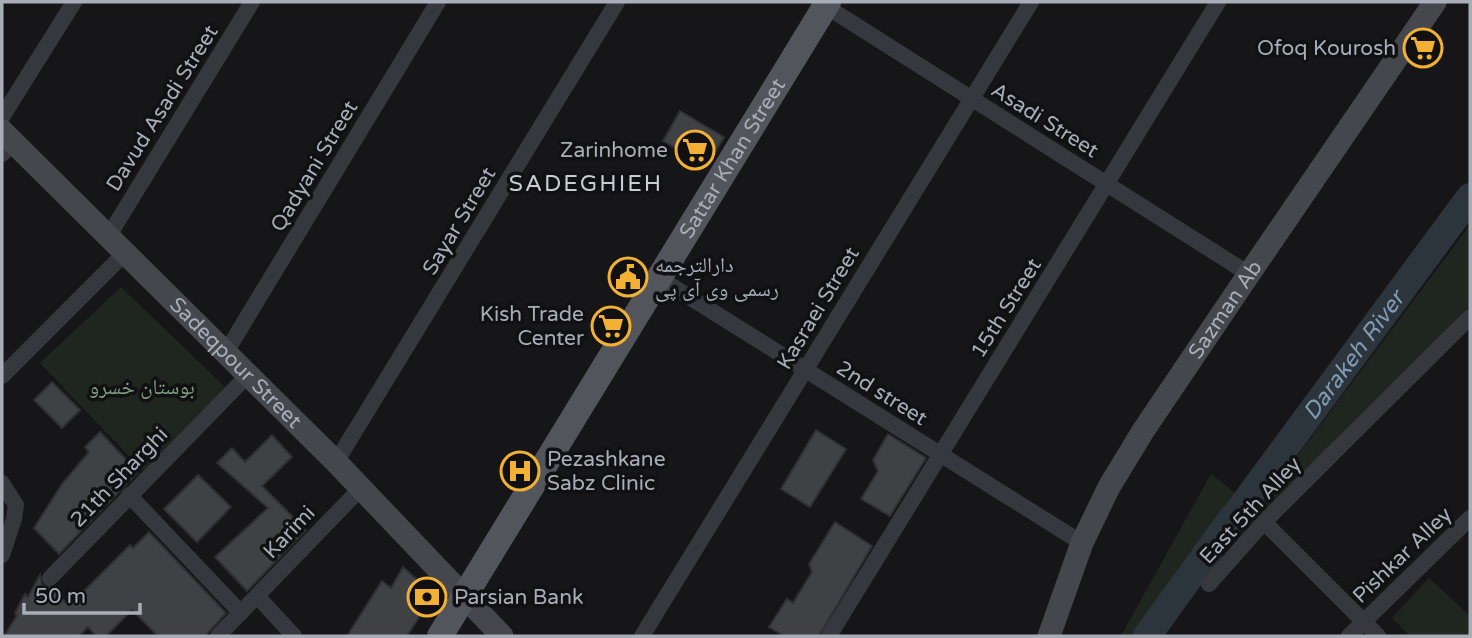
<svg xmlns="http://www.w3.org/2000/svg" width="1472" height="638" font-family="'Varela Round','Noto Naskh Arabic',sans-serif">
<rect width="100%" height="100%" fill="#161618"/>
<g fill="#1e261f">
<polygon points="1470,225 1469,306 1224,560 1259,507"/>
<polygon points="121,287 225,387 143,471 40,363"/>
<polygon points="1211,474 1242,498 1143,636 1121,636"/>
<polygon points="1429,578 1470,616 1470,636 1410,636 1392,618"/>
</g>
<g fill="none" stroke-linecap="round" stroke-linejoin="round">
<g stroke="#2c353c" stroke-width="28">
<path id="s1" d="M1237 513 1470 197"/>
<polyline points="1147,636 1233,517"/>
</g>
</g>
<g fill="#404145" stroke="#303034" stroke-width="2">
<polygon points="680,111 724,137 707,166 663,141"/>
<polygon points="52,382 80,410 62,428 34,400"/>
<polygon points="816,430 846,449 810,507 781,489"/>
<polygon points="100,432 138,472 59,554 34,528 62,484 89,452 85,447"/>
<polygon points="888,434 926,458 890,516 861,499 878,471 873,460"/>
<polygon points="272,435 292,457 262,486 306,530 247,591 215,557 268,508 217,463 232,448 245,462"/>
<polygon points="198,475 231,507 197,542 164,509"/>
<polygon points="835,522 872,546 819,636 784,636 769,627 787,599 793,603 812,572 809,564"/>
<polygon points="149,532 226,613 205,636 158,636 132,610 106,636 96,636 88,627 79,636 4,636 17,616 15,613 25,594 28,597 40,575 42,585 52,588 69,606 130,545 133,548"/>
<polygon points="403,567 421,583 425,592 425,608 407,636 347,636 382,581 391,588"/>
</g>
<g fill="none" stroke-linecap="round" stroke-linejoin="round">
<g stroke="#37383d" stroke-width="16">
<polyline points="819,2 1249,274"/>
<polyline points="2,117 74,2"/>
<polyline points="2,154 13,143"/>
<polyline points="108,237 252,2"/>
<polyline points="659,278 1082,543"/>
<polyline points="226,352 438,2"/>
<polyline points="2,376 124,254"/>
<polyline points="336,462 617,2"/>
<polyline points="2,483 16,505 14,519 2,555"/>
<polyline points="129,495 241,613"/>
<polyline points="1264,522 1378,636"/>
<polyline points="50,578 248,375"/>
<polyline points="1209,584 1264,522 1470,317"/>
<polyline points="257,596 294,636"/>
<polyline points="218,636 361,488"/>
<polyline points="642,636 1031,2"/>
<polyline points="829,636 1218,2"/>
<polyline points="1349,636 1470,518"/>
</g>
<g stroke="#45474d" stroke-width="23">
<path id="s2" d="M2 131 336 462 502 636"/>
<path id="s3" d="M1049 636 1082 543 1109 487 1143 431 1249 274 1435 2"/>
</g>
<path stroke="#53555c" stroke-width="26" id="s4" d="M440 636 828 2"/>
</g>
<defs>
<symbol id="supermarket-ring" viewBox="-11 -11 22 22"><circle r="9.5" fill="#111113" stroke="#f2b134" stroke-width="1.5"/><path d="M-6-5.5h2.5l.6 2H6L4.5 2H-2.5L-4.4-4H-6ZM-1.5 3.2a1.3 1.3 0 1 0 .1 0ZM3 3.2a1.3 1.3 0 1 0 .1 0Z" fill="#f2b134"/></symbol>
<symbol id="civic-ring" viewBox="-11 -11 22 22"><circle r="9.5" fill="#111113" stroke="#f2b134" stroke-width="1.5"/><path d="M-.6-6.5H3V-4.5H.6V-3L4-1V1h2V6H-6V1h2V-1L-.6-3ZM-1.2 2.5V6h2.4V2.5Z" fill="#f2b134"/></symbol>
<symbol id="hospital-ring" viewBox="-11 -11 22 22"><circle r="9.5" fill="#111113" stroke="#f2b134" stroke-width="1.5"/><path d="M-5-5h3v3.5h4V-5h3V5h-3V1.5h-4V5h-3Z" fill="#f2b134"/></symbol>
<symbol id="bank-ring" viewBox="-11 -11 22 22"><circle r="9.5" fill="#111113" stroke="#f2b134" stroke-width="1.5"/><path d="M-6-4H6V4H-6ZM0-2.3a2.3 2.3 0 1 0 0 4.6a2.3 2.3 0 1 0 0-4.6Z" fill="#f2b134"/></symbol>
</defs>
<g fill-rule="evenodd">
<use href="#supermarket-ring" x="1401" y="26" width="44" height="44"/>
<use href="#supermarket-ring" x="673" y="128" width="44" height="44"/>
<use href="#civic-ring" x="606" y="255" width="44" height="44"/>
<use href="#supermarket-ring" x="589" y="304" width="44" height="44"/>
<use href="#hospital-ring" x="498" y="449" width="44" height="44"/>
<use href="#bank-ring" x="405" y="575" width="44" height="44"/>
</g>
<g text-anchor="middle" stroke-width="7" stroke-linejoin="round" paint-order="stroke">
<g font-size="21" fill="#a8adb8" stroke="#111113" text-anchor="end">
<text x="1396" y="55">Ofoq Kourosh</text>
<text x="668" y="157">Zarinhome</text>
<text x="655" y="272" text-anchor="start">دارالترجمه<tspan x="655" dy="24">رسمی وی آی پی</tspan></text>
<text x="584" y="321">Kish Trade<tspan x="584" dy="24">Center</tspan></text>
<text x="547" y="466" text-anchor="start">Pezashkane<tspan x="547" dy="24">Sabz Clinic</tspan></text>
<text x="454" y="604" text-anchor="start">Parsian Bank</text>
</g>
<g font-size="21" fill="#a8adb8" stroke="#111113">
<text transform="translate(162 108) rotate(-58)" y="7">Davud Asadi Street</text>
<text transform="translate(1045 120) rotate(32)" y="7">Asadi Street</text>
<text dy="7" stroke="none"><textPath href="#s4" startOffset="560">Sattar Khan Street</textPath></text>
<text transform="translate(314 166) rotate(-59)" y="7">Qadyani Street</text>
<text transform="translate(459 221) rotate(-59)" y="7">Sayar Street</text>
<text transform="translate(818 308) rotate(-59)" y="7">Kasraei Street</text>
<text transform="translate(1006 308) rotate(-58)" y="7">15th Street</text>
<text dy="7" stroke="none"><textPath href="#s3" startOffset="373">Sazman Ab</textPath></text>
<text dy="7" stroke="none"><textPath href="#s2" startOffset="329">Sadeqpour Street</textPath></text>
<text transform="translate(882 393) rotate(32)" y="7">2nd street</text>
<text transform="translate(119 477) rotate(-46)" y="7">21th Sharghi</text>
<text transform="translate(1250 510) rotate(-47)" y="7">East 5th Alley</text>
<text transform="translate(289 532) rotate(-46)" y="7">Karimi</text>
<text transform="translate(1402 555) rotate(-44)" y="7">Pishkar Alley</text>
</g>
<g font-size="21" fill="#7fa381" stroke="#111113">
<text x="142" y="394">بوستان خسرو</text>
</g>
<g font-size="23" letter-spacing="2" fill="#c9ccd4" stroke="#111113">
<text x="586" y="191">SADEGHIEH</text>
</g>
<g font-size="23" font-style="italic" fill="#7f9bb3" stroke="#111113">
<text dy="8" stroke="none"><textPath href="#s1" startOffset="196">Darakeh River</textPath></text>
</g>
</g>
<rect width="1472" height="638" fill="none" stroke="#a8adb8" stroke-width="7"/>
<path d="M24 603v10h116v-10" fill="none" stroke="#a8adb8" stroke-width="3.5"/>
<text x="35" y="603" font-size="21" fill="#a8adb8" stroke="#111113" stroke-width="5" paint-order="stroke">50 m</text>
</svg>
